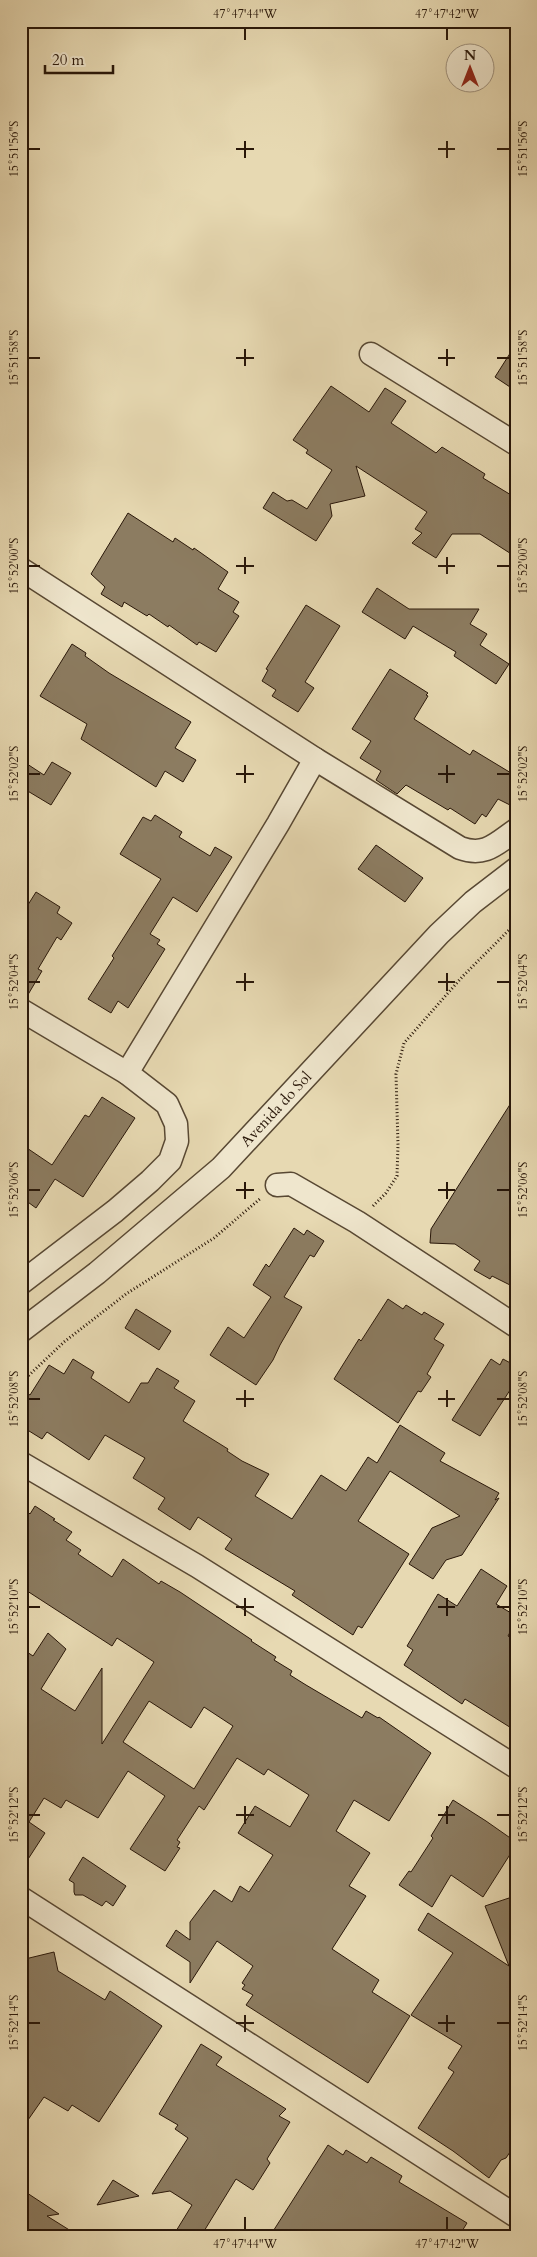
<svg xmlns="http://www.w3.org/2000/svg" width="537" height="2257" font-family="Cardo,serif">
<rect width="100%" height="100%" fill="#e7d9b2"/>
<filter id="stains"><feTurbulence type="fractalNoise" baseFrequency=".004" numOctaves="4"/><feColorMatrix values="0 0 0 0 .2 0 0 0 0 .09 0 0 0 0 .02 0 0 0 .5 -.17"/></filter>
<radialGradient id="worn" r=".72"><stop offset=".6" stop-color="#630" stop-opacity="0"/><stop offset="1" stop-color="#630" stop-opacity=".3"/></radialGradient>
<g fill="#8c7c61" stroke="#291709" fill-rule="evenodd">
<polygon points="516,344 516,391 495,377"/>
<polygon points="331,386 369,412 385,388 406,401 391,423 436,453 442,447 485,474 483,478 516,498 516,557 480,534 452,534 436,558 412,543 422,533 415,529 427,512 356,466 365,496 330,504 332,516 316,541 263,508 273,492 287,501 292,500 307,509 332,470 306,453 308,450 293,440"/>
<polygon points="128,513 173,542 175,538 193,550 194,548 228,572 218,589 239,602 233,612 239,616 216,652 199,642 197,645 169,625 168,627 149,614 147,616 124,602 122,607 101,594 105,587 91,574"/>
<polygon points="377,588 409,609 479,609 470,624 487,634 480,645 509,664 496,684 454,656 456,652 413,626 405,639 362,612"/>
<polygon points="306,605 340,626 305,682 314,688 298,712 272,696 276,690 262,681 268,670 266,669"/>
<polygon points="72,644 86,653 85,656 109,673 191,722 175,748 196,760 183,782 165,771 156,787 81,739 87,724 40,696"/>
<polygon points="390,669 428,693 426,695 428,696 414,719 470,755 473,750 516,776 516,808 498,799 486,817 482,814 475,824 450,808 448,810 406,785 397,794 376,780 381,771 360,758 371,741 352,729"/>
<polygon points="21,760 44,775 52,762 71,773 51,805 21,787"/>
<polygon points="155,815 182,832 179,837 210,856 215,847 232,857 197,912 173,897 150,934 160,940 157,944 165,949 128,1008 118,1001 111,1013 88,999 114,958 112,956 161,879 120,854 143,817 151,821"/>
<polygon points="376,845 423,878 405,902 358,869"/>
<polygon points="36,892 60,907 57,913 72,923 61,940 57,937 38,969 42,971 26,998 21,997 21,916"/>
<polygon points="516,1095 516,1288 492,1276 490,1279 474,1270 480,1261 455,1244 430,1243 431,1229"/>
<polygon points="102,1097 135,1118 83,1197 55,1179 36,1208 21,1197 21,1144 52,1165 85,1115 89,1117"/>
<polygon points="294,1228 304,1235 307,1230 324,1241 314,1257 310,1255 284,1297 302,1307 280,1345 273,1360 256,1385 210,1355 228,1327 244,1338 271,1297 253,1285 266,1264 269,1267"/>
<polygon points="388,1299 403,1309 406,1305 422,1315 424,1312 444,1324 434,1339 444,1345 427,1374 431,1377 421,1392 418,1391 398,1423 334,1379 359,1339 361,1341"/>
<polygon points="136,1309 171,1331 159,1350 125,1328"/>
<polygon points="73,1359 94,1372 91,1378 129,1403 141,1383 148,1383 157,1368 179,1381 174,1388 195,1401 183,1421 228,1449 227,1451 242,1461 269,1474 255,1496 292,1519 321,1475 346,1491 368,1457 377,1463 400,1425 445,1453 440,1461 499,1493 495,1500 499,1498 462,1555 446,1560 433,1579 409,1564 432,1528 460,1516 390,1471 358,1521 409,1554 362,1628 358,1626 353,1635 292,1595 295,1591 225,1549 232,1539 198,1517 190,1530 158,1509 165,1498 133,1478 145,1458 105,1435 89,1460 47,1432 42,1439 21,1426 21,1390 30,1395 49,1365 64,1374"/>
<polygon points="491,1359 500,1365 503,1359 516,1366 516,1381 480,1436 452,1420"/>
<path d="M21 1505 30 1514 35 1506 55 1519 53 1520 72 1532 66 1540 81 1550 78 1554 112 1577 123 1559 159 1584 161 1581 180 1592 252 1640 251 1641 276 1657 274 1660 292 1671 290 1675 306 1685 362 1718 366 1711 378 1718 379 1717 431 1753 389 1821 354 1800 336 1831 370 1853 349 1886 366 1896 332 1949 379 1980 372 1992 410 2016 368 2083 246 2005 253 1995 242 1989 245 1985 242 1983 253 1966 217 1941 190 1983V1962L166 1946 176 1930 190 1940V1922L214 1890 232 1902 240 1886 249 1892 273 1855 238 1833 255 1806 290 1827 309 1795 268 1769 264 1775 237 1758 204 1810 199 1806 177 1840 180 1842 177 1847 180 1848 165 1871 130 1849 165 1796 128 1771 98 1818 66 1800 61 1808 44 1798 29 1822 45 1833 21 1870V1648L33 1656 48 1633 66 1649 41 1689 75 1711 102 1668V1744L154 1662 117 1638 112 1646 21 1587ZM149 1701 191 1728 204 1707 233 1726 194 1789 123 1742Z"/>
<polygon points="481,1569 507,1586 496,1604 516,1616 516,1621 508,1636 516,1641 516,1731 465,1699 462,1704 404,1665 413,1650 407,1646 438,1594 457,1606"/>
<polygon points="453,1800 486,1821 516,1842 516,1845 483,1897 451,1875 432,1907 399,1885 409,1871 411,1872 433,1838 431,1836"/>
<polygon points="83,1857 126,1886 113,1906 106,1901 102,1906 83,1895 75,1895 74,1892 74,1883 69,1880"/>
<polygon points="509,1898 510,1901 516,1899 516,2143 506,2158 501,2160 489,2178 453,2151 418,2128 454,2072 448,2068 462,2046 411,2015 453,1953 418,1930 428,1913 509,1966 485,1906"/>
<polygon points="54,1952 58,1971 105,2000 110,1991 162,2026 99,2122 72,2105 68,2111 44,2097 21,2130 21,1960"/>
<polygon points="201,2044 222,2057 216,2065 286,2109 279,2116 290,2122 267,2159 270,2163 253,2190 236,2179 201,2236 173,2236 192,2205 170,2191 152,2194 188,2138 175,2129 178,2125 159,2114"/>
<polygon points="328,2145 343,2155 346,2150 367,2163 371,2157 402,2176 399,2182 467,2223 459,2236 270,2236"/>
<polygon points="113,2180 139,2196 97,2205"/>
<polygon points="21,2189 59,2214 47,2216 79,2236 21,2236"/>
</g>
<g fill="none" stroke-linecap="round" stroke-linejoin="round">
<defs>
<g id="minor">
<polyline points="371,354 516,444"/>
<path d="M21 569 315 759 460 848C485 857 496 844 516 830"/>
<polyline points="21,1010 127,1073"/>
<polyline points="277,1185 291,1184 357,1222 516,1326"/>
<polyline points="21,1283 115,1211 150,1181 170,1161 177,1141 176,1124 167,1104 127,1073 278,824 315,759"/>
<polyline points="21,1331 97,1273 221,1168 439,934 473,902 516,869"/>
<polyline points="21,1463 197,1566 516,1767"/>
<polyline points="21,1898 516,2216"/>
</g>
</defs>
<use href="#minor" stroke="#584833" stroke-width="25"/>
<g stroke="#291709" stroke-width="3" stroke-dasharray="1 2.5" stroke-linecap="butt">
<polyline points="373,1206 386,1193 397,1176 398,1145 396,1074 404,1043 463,976 516,923"/>
<polyline points="26,1378 64,1342 126,1294 214,1238 261,1198"/>
</g>
<use href="#minor" stroke="#efe6cd" stroke-width="22"/>
</g>
<path fill="none" stroke="#291709" stroke-width="2" d="M245 28V40M447 28V40M245 141V158M447 141V158M28 149H40M236 149H254M438 149H455M497 149H510M245 349V366M447 349V366M28 358H40M236 358H254M438 358H455M497 358H510M245 557V574M447 557V574M28 566H40M236 566H254M438 566H455M497 566H510M245 765V783M447 765V783M28 774H40M236 774H254M438 774H455M497 774H510M245 973V991M447 973V991M28 982H40M236 982H254M438 982H455M497 982H510M245 1182V1199M447 1182V1199M28 1190H40M236 1190H254M438 1190H455M497 1190H510M245 1390V1407M447 1390V1407M28 1399H40M236 1399H254M438 1399H455M497 1399H510M245 1598V1616M447 1598V1616M28 1607H40M236 1607H254M438 1607H455M497 1607H510M245 1806V1824M447 1806V1824M28 1815H40M236 1815H254M438 1815H455M497 1815H510M245 2015V2032M447 2015V2032M28 2023H40M236 2023H254M438 2023H455M497 2023H510M245 2217V2230M447 2217V2230"/>
<g text-anchor="middle" stroke-width="4" stroke-linejoin="round" paint-order="stroke">
<g font-size="15" fill="#291709" stroke="#efe6cd">
<text transform="translate(276 1109) rotate(-47)" y="5">Avenida do Sol</text>
</g>
</g>
<rect width="537" height="2257" fill="none" stroke="#e7d9b2" stroke-width="55"/>
<g transform="translate(470 68)"><circle r="24" fill="#efe6cd" stroke="#a0937f"/>
<path d="M0-4L9 19L0 12L-9 19Z" fill="#8f2418"/>
<text y="-8" font-size="14" font-weight="bold" text-anchor="middle" fill="#291709">N</text>
</g>
<path d="M45 65v8h68v-8" fill="none" stroke="#291709" stroke-width="2.5"/>
<text x="52" y="65" font-size="15" fill="#291709" stroke="#efe6cd" stroke-width="4" paint-order="stroke">20 m</text>
<rect x="28" y="28" width="482" height="2202" fill="none" stroke="#291709" stroke-width="2"/>
<g font-size="12" text-anchor="middle" fill="#291709">
<text x="245" y="18">47°47'44"W</text>
<text x="447" y="18">47°47'42"W</text>
<text transform="translate(14 149) rotate(-90)" y="4">15°51'56"S</text>
<text transform="translate(523 149) rotate(-90)" y="4">15°51'56"S</text>
<text transform="translate(14 358) rotate(-90)" y="4">15°51'58"S</text>
<text transform="translate(523 358) rotate(-90)" y="4">15°51'58"S</text>
<text transform="translate(14 566) rotate(-90)" y="4">15°52'00"S</text>
<text transform="translate(523 566) rotate(-90)" y="4">15°52'00"S</text>
<text transform="translate(14 774) rotate(-90)" y="4">15°52'02"S</text>
<text transform="translate(523 774) rotate(-90)" y="4">15°52'02"S</text>
<text transform="translate(14 982) rotate(-90)" y="4">15°52'04"S</text>
<text transform="translate(523 982) rotate(-90)" y="4">15°52'04"S</text>
<text transform="translate(14 1190) rotate(-90)" y="4">15°52'06"S</text>
<text transform="translate(523 1190) rotate(-90)" y="4">15°52'06"S</text>
<text transform="translate(14 1399) rotate(-90)" y="4">15°52'08"S</text>
<text transform="translate(523 1399) rotate(-90)" y="4">15°52'08"S</text>
<text transform="translate(14 1607) rotate(-90)" y="4">15°52'10"S</text>
<text transform="translate(523 1607) rotate(-90)" y="4">15°52'10"S</text>
<text transform="translate(14 1815) rotate(-90)" y="4">15°52'12"S</text>
<text transform="translate(523 1815) rotate(-90)" y="4">15°52'12"S</text>
<text transform="translate(14 2023) rotate(-90)" y="4">15°52'14"S</text>
<text transform="translate(523 2023) rotate(-90)" y="4">15°52'14"S</text>
<text x="245" y="2248">47°47'44"W</text>
<text x="447" y="2248">47°47'42"W</text>
</g>
<rect width="100%" height="100%" filter="url(#stains)"/>
<rect width="100%" height="100%" fill="url(#worn)"/>
</svg>
